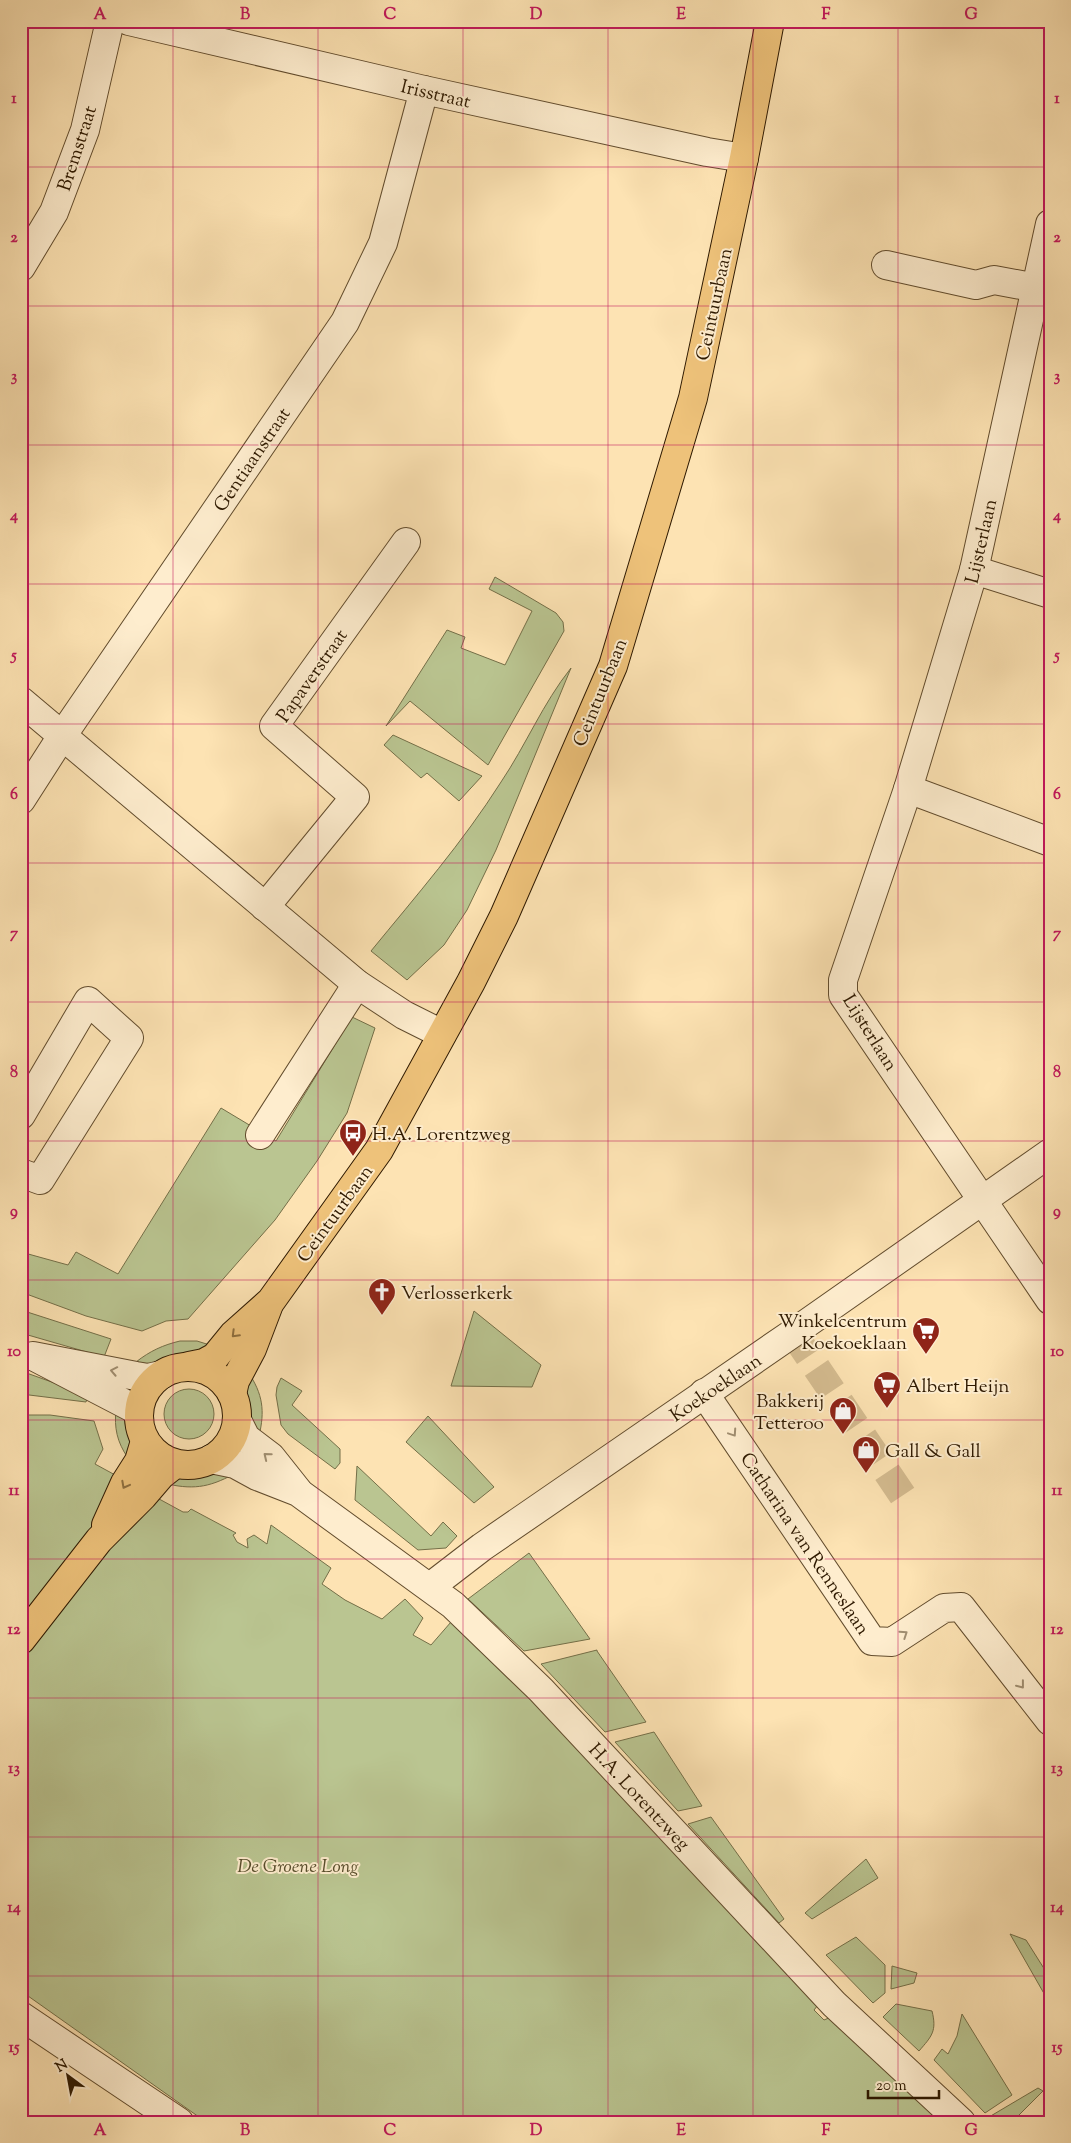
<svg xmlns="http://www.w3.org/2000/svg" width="1071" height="2143" font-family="'Sorts Mill Goudy',serif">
<rect width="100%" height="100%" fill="#fde3b3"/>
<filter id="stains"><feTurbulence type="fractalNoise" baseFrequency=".004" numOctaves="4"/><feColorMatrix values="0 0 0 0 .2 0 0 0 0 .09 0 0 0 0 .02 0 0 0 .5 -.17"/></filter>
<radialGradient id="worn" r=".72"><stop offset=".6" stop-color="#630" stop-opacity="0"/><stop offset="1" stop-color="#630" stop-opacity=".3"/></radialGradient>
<g fill="#bac591" stroke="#746f48">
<polygon points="495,577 556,613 563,622 564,631 488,765 410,701 386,726 447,630 465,637 461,648 505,665 532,611 489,589"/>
<path d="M571 668 496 850 467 910 444 945 407 980 371 951C416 896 463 842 501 782 526 745 543 703 571 668Z"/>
<polygon points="393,735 482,776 459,801 427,773 421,778 384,745"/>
<polygon points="352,1017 375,1028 347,1113 317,1161 275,1220 188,1319 166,1321 142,1331 86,1316 21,1292 21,1252 68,1265 76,1252 118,1274 221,1108 276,1141"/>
<polygon points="21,1310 111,1339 104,1357 21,1333"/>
<polygon points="474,1311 541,1365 532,1387 451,1386"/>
<path d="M180 1341H197L213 1346C189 1357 163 1368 136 1362 150 1351 163 1345 180 1341Z"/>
<polygon points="21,1371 88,1395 86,1402 21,1394"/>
<path d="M248 1372C263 1394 265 1411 259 1436 242 1408 243 1404 248 1372Z"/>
<polygon points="281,1378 302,1391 292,1405 340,1449 340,1463 335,1469 288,1434 281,1425 276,1395 277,1387"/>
<circle cx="189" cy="1414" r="25"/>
<path d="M116 1409C134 1425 133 1436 128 1458 117 1442 114 1428 116 1409Z"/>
<polygon points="21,1415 50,1415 94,1421 103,1449 95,1464 183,1512 188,1512 191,1509 236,1533 233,1535 237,1542 248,1548 247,1539 254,1535 267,1544 271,1525 331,1568 322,1584 345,1600 382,1619 405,1599 423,1618 413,1635 431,1645 451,1622 550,1711 818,2005 814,2010 824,2020 831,2017 940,2122 206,2122 21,1991"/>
<polygon points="428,1416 494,1487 474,1503 406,1442"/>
<polygon points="357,1466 431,1536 443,1522 457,1536 446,1548 418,1550 355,1500"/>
<path d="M208 1469 234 1474C208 1488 192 1490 163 1483L184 1473Z"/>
<polygon points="529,1553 590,1639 524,1651 468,1599"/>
<polygon points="597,1650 597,1651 646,1722 605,1732 541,1664"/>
<polygon points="654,1732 702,1806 678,1811 615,1742"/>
<polygon points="711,1817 784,1919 779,1923 688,1824"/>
<polygon points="866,1859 878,1878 812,1919 805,1913"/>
<polygon points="1010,1934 1026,1940 1050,1978 1050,2004"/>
<polygon points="856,1937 885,1965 885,1993 873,2003 826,1955"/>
<polygon points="892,1966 917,1973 914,1983 891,1989"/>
<path d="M896 2004 932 2011C937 2031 932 2036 919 2051L883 2017Z"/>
<polygon points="962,2014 1012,2095 985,2113 934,2060 942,2049 948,2054 957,2036"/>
<polygon points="1038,2088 1043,2091 1012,2122 994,2122 989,2117"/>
</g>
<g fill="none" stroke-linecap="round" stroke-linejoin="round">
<polyline stroke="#d4bb8f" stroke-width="28" stroke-dasharray="28 14" stroke-linecap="butt" points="793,1333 903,1496"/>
<defs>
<g id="minor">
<polyline points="129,21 424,90 707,152 744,158"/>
<polyline points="1050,224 974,570 908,789 843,980 843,995 1050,1300"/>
<polyline points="886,265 976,285 994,280 1037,288"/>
<polyline points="21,267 54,212 85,130 110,21"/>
<polyline points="974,570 1050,594"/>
<polyline points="21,701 357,984 404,1015 442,1034"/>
<polyline points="908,789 1050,842"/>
<polyline points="21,800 62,736 345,322 383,243 424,90"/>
<polyline points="265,907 355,797 274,726 406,542"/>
<polyline points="21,1115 88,1001 129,1038 40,1180 21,1173"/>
<polyline points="260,1135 357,984"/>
<polyline points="704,1393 872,1641 892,1642 944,1608 961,1607 1050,1721"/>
<polyline points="139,1415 133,1408 33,1356 136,1376 148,1378 161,1375"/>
<polyline points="237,1420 246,1438 271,1457 298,1491"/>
<polyline points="211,1459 235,1464 257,1476 298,1492 453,1605 541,1690 834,2004 961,2122"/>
<polyline points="430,1587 482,1547 793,1333 1050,1153"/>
<polyline points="21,2016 179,2122"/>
</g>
<g id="major">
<polyline points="189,1366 204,1363 215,1357 233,1335 271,1301 379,1150 471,982 504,916 613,666 693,398 744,158 770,21"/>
<circle cx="188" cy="1416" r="49"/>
<polyline points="232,1394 235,1381 252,1349 268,1307"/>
<polyline points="106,1525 125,1483 139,1461 145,1441"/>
<polyline points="21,1640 99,1540 143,1496 161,1475 175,1464"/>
</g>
</defs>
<use href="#minor" stroke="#624c2d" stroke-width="30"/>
<use href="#major" stroke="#2e1900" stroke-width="30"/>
<use href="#minor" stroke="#feedce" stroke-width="28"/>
<use href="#major" stroke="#eec27a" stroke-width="28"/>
</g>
<defs><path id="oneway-chevron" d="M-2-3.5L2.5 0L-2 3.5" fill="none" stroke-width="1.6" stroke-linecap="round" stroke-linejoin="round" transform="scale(1.25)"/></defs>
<g stroke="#8e6e3d">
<use href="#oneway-chevron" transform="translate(235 1334) rotate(135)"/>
<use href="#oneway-chevron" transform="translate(125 1485) rotate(118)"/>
</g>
<g stroke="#a08e71">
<use href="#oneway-chevron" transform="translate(114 1371) rotate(-169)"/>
<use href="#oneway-chevron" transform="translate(733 1433) rotate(56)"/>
<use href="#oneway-chevron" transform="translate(267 1456) rotate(-141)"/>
<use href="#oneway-chevron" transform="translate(904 1634) rotate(-34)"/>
<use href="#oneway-chevron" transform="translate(1021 1685) rotate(52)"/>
</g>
<path fill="none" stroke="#c2185b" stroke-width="1" stroke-opacity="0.55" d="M173 21V2122M318 21V2122M463 21V2122M608 21V2122M753 21V2122M898 21V2122M21 167H1050M21 306H1050M21 445H1050M21 584H1050M21 724H1050M21 863H1050M21 1002H1050M21 1141H1050M21 1280H1050M21 1420H1050M21 1559H1050M21 1698H1050M21 1837H1050M21 1976H1050"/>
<defs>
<symbol id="bus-pin" viewBox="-11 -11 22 30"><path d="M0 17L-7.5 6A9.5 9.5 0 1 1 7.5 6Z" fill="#8f2418" stroke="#feedce"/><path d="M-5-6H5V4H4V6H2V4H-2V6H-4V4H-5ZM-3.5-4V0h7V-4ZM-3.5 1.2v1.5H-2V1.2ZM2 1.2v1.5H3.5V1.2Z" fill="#fff"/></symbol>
<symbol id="church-pin" viewBox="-11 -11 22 30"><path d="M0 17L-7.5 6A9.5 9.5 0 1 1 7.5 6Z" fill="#8f2418" stroke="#feedce"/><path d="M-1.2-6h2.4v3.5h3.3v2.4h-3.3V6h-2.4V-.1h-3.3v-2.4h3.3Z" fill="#fff"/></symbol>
<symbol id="supermarket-pin" viewBox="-11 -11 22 30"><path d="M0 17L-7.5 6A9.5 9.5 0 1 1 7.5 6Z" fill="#8f2418" stroke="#feedce"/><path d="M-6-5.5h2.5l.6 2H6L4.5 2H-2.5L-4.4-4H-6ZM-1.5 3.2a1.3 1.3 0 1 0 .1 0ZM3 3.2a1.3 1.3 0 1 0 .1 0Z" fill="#fff"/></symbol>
<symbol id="shop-pin" viewBox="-11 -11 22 30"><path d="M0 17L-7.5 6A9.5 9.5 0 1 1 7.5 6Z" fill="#8f2418" stroke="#feedce"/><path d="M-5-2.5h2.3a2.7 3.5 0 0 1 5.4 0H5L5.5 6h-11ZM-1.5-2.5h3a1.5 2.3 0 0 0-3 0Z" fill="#fff"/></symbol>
</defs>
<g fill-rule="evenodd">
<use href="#bus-pin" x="337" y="1117" width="32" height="43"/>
<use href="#church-pin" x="366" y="1276" width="32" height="43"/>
<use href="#supermarket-pin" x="910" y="1315" width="32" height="43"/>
<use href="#supermarket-pin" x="871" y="1369" width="32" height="43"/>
<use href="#shop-pin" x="827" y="1395" width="32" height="43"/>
<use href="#shop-pin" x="850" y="1434" width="32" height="43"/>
</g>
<g text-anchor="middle" stroke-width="4" stroke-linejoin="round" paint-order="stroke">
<g font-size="19" fill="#2e1900" stroke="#feedce">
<text transform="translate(436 93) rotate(13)" y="7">Irisstraat</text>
<text transform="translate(76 148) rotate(-72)" y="7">Bremstraat</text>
<text transform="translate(713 304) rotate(-78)" y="7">Ceintuurbaan</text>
<text transform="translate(251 459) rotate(-56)" y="7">Gentiaanstraat</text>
<text transform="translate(980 541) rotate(-77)" y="7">Lijsterlaan</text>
<text transform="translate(311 675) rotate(-55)" y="7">Papaverstraat</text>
<text transform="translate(599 692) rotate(-68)" y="7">Ceintuurbaan</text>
<text transform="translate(871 1032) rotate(58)" y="7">Lijsterlaan</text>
<text transform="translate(334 1213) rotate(-54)" y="7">Ceintuurbaan</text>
<text transform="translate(715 1387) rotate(-34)" y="7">Koekoeklaan</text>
<text transform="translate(806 1543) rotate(56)" y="7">Catharina van Renneslaan</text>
<text transform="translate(640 1796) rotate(47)" y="7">H.A. Lorentzweg</text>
</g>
<g font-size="19" fill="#2e1900" stroke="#feedce" text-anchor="start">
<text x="372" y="1140">H.A. Lorentzweg</text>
<text x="401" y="1299">Verlosserkerk</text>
<text x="907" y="1327" text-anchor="end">Winkelcentrum<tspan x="907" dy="22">Koekoeklaan</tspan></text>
<text x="906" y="1392">Albert Heijn</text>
<text x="824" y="1407" text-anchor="end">Bakkerij<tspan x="824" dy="22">Tetteroo</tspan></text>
<text x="885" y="1457">Gall &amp; Gall</text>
</g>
<g font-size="19" font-style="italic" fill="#584d2c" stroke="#feedce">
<text x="298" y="1872">De Groene Long</text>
</g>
</g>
<rect width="1071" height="2143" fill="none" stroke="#fde3b3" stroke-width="55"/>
<g transform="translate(68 2076) rotate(328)" stroke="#feedce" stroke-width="4" paint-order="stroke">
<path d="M0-4L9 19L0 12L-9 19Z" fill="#2e1900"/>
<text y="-8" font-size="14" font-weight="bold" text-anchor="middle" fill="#2e1900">N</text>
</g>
<path d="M868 2090v8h71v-8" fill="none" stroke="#2e1900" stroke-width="2.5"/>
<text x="876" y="2090" font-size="15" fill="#2e1900" stroke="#feedce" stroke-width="4" paint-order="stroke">20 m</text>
<rect x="28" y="28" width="1016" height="2088" fill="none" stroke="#c2185b" stroke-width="2"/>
<g font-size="16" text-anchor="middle" font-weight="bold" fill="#c2185b">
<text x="100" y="19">A</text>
<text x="245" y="19">B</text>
<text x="390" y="19">C</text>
<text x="536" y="19">D</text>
<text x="681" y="19">E</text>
<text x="826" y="19">F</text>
<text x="971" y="19">G</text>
<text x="14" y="103">1</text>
<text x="1057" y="103">1</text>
<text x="14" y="242">2</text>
<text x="1057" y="242">2</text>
<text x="14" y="381">3</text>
<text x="1057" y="381">3</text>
<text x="14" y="520">4</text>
<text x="1057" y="520">4</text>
<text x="14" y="660">5</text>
<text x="1057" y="660">5</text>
<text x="14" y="799">6</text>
<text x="1057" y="799">6</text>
<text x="14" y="938">7</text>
<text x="1057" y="938">7</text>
<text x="14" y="1077">8</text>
<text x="1057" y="1077">8</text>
<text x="14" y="1216">9</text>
<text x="1057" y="1216">9</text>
<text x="14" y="1356">10</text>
<text x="1057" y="1356">10</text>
<text x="14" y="1495">11</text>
<text x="1057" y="1495">11</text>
<text x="14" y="1634">12</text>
<text x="1057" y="1634">12</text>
<text x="14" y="1773">13</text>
<text x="1057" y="1773">13</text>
<text x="14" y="1912">14</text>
<text x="1057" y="1912">14</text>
<text x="14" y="2052">15</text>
<text x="1057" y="2052">15</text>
<text x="100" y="2135">A</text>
<text x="245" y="2135">B</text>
<text x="390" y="2135">C</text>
<text x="536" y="2135">D</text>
<text x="681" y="2135">E</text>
<text x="826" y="2135">F</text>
<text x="971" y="2135">G</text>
</g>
<rect width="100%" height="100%" filter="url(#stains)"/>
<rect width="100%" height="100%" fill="url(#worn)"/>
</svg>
